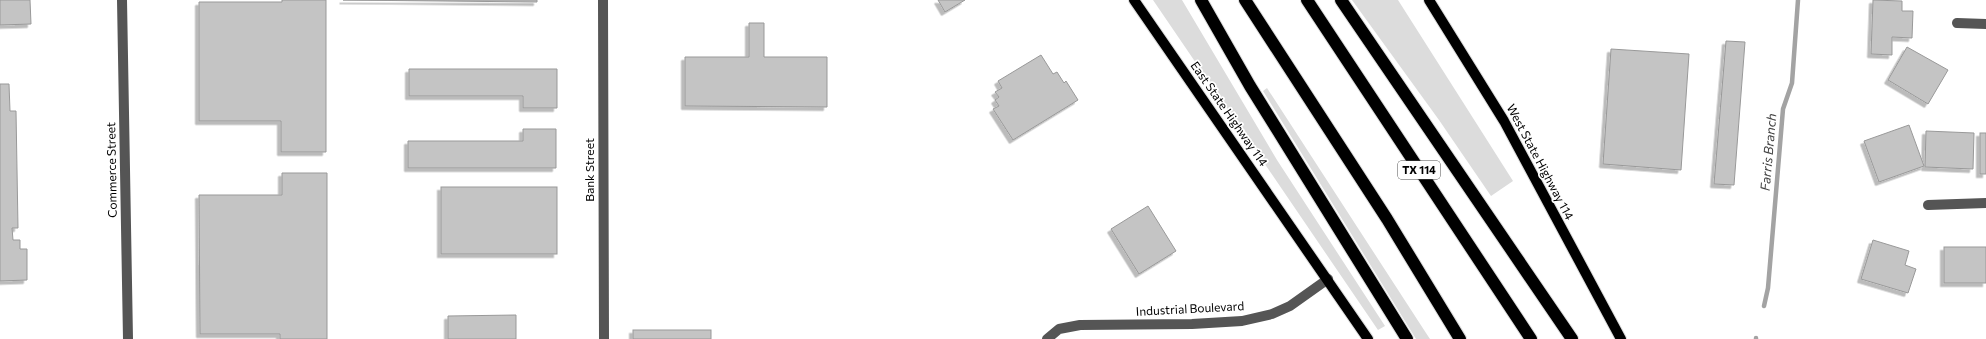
<svg xmlns="http://www.w3.org/2000/svg" width="1986" height="339" font-family="Commissioner,sans-serif">
<defs>
<filter id="shadow"><feDropShadow dx="-3.5" dy="3.5" stdDeviation="0" flood-color="#0004"/></filter>
</defs>
<rect width="100%" height="100%" fill="#fff"/>
<g fill="#dcdcdc">
<polygon points="1153,0 1182,0 1277,160 1385,326 1378,330"/>
<polygon points="1352,0 1398,0 1513,181 1491,196 1439,120"/>
<polygon points="1267,88 1426,333 1430,339 1416,339 1263,91"/>
</g>
<g fill="none" stroke-linecap="round" stroke-linejoin="round">
<g stroke="#a3a3a3" stroke-width="4.5">
<polyline points="1764,306 1768,288 1783,109 1792,83 1798,0"/>
<polyline points="1756,339 1756,338"/>
</g>
</g>
<g fill="#c4c4c4" stroke="#999" filter="url(#shadow)">
<polygon points="0,0 30,0 31,24 0,25"/>
<polygon points="282,0 326,0 326,152 281,152 281,121 199,121 199,2 282,2"/>
<polygon points="343,0 537,0 537,2"/>
<polygon points="938,0 965,0 945,12"/>
<polygon points="1873,0 1902,1 1902,11 1913,11 1912,38 1892,37 1892,55 1871,54"/>
<polygon points="749,23 764,23 764,57 827,57 827,107 685,106 685,57 749,57"/>
<polygon points="1726,41 1745,42 1734,185 1714,184"/>
<polygon points="1907,47 1948,70 1928,104 1888,80"/>
<polygon points="1611,49 1689,54 1681,170 1603,164"/>
<polygon points="1041,55 1053,74 1057,72 1064,83 1066,81 1078,100 1013,140 993,109 999,106 995,100 999,97 995,92 1002,88 998,81"/>
<polygon points="409,69 557,69 557,108 523,108 523,96 409,96"/>
<polygon points="0,84 9,84 10,111 16,111 18,228 12,228 13,240 20,240 20,249 27,249 27,280 0,281"/>
<polygon points="1909,125 1924,166 1879,182 1864,141"/>
<polygon points="523,129 556,129 556,168 408,168 408,141 523,141"/>
<polygon points="1926,131 1974,133 1973,169 1925,167"/>
<rect x="1980" y="133" width="6" height="41"/>
<polygon points="282,173 327,173 327,339 280,339 280,334 200,334 199,195 282,195"/>
<rect x="441" y="187" width="116" height="67"/>
<polygon points="1148,206 1176,251 1139,274 1111,229"/>
<polygon points="1873,240 1909,251 1905,265 1916,269 1908,293 1861,279"/>
<rect x="1944" y="247" width="42" height="36"/>
<polygon points="516,315 516,339 448,339 448,316"/>
<rect x="633" y="330" width="78" height="9"/>
</g>
<g fill="none" stroke-linecap="round" stroke-linejoin="round">
<defs>
<g id="major">
<polyline points="1134,0 1368,339"/>
<polyline points="1429,0 1504,121 1621,339"/>
</g>
<g id="highway">
<polyline points="1201,0 1250,86 1407,339"/>
<polyline points="1245,0 1387,219 1460,339"/>
<polyline points="1307,0 1531,339"/>
<polyline points="1341,0 1572,339"/>
</g>
</defs>
<use href="#major" stroke="#dbdbdb" stroke-width="12"/>
<use href="#highway" stroke="#dbdbdb" stroke-width="14"/>
<g stroke="#555" stroke-width="10">
<polyline points="122,0 128,339"/>
<polyline points="603,0 604,339"/>
<polyline points="1957,23 1986,24"/>
<polyline points="1928,205 1986,203"/>
<polyline points="1047,339 1059,329 1080,325 1192,324 1242,321 1272,314 1290,306 1328,279"/>
</g>
<use href="#major" stroke="#000" stroke-width="10"/>
<use href="#highway" stroke="#000" stroke-width="12"/>
</g>
<g text-anchor="middle" stroke-width="3.5" stroke-linejoin="round" paint-order="stroke">
<rect fill="#fff" stroke="#4c4c4c" stroke-width="1" x="1398" y="161" width="42" height="18" rx="3"/>
<g font-size="11" font-weight="bold" fill="#000">
<text x="1419" y="174">TX 114</text>
</g>
<g font-size="12" fill="#000" stroke="#fff">
<text transform="translate(1229 114) rotate(55)" y="4">East State Highway 114</text>
<text transform="translate(1540 162) rotate(62)" y="4">West State Highway 114</text>
<text transform="translate(112 170) rotate(-91)" y="4">Commerce Street</text>
<text transform="translate(590 170) rotate(-90)" y="4">Bank Street</text>
<text transform="translate(1190 309) rotate(-3)" y="4">Industrial Boulevard</text>
</g>
<g font-size="13" font-style="italic" fill="#444" stroke="#fff">
<text transform="translate(1768 152) rotate(-85)" y="5">Farris Branch</text>
</g>
</g>
</svg>
